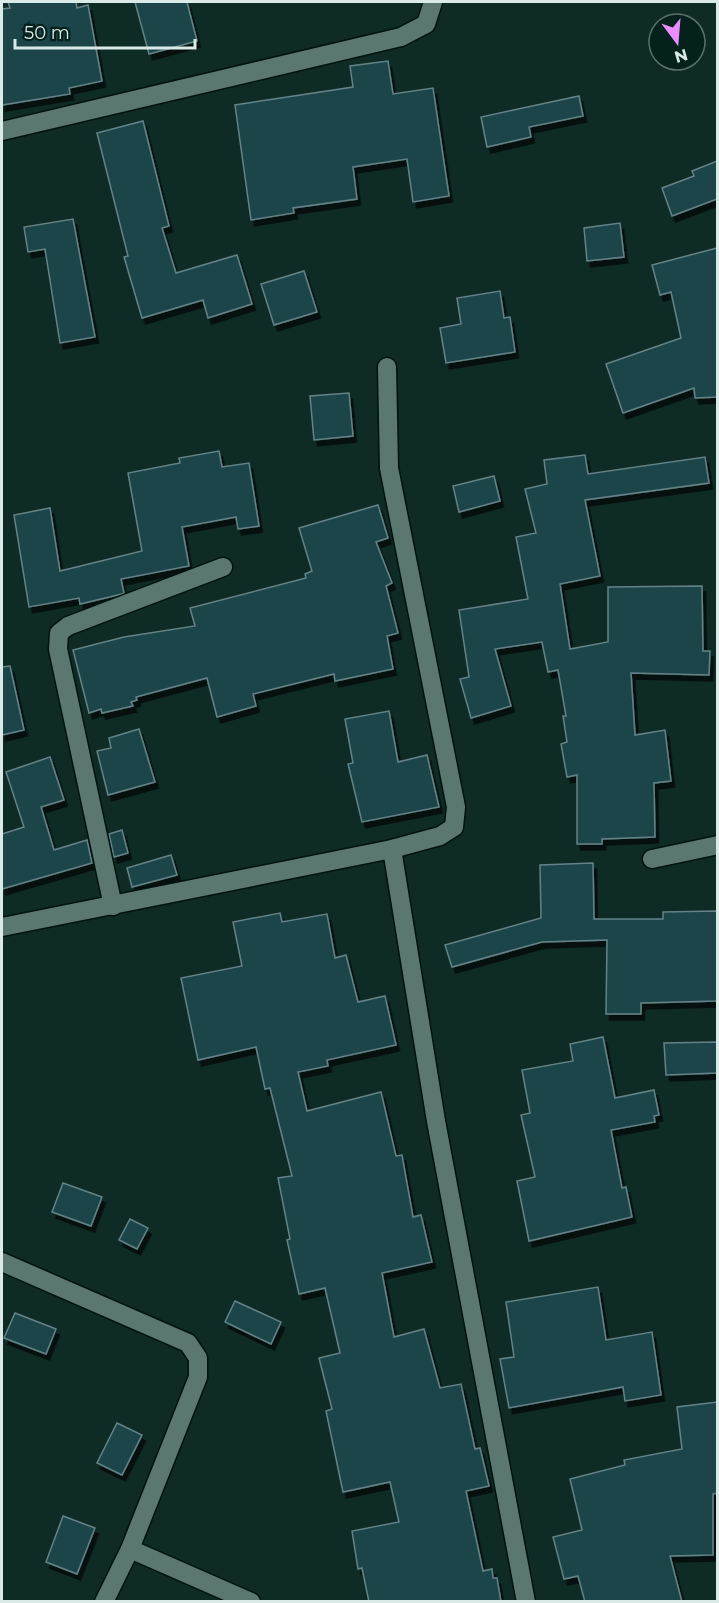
<svg xmlns="http://www.w3.org/2000/svg" width="719" height="1603" font-family="Montserrat,sans-serif">
<defs>
<filter id="shadow"><feDropShadow dx="3.5" dy="6" stdDeviation="0" flood-color="#0009"/></filter>
</defs>
<rect width="100%" height="100%" fill="#0f2b25"/>
<g fill="#1d454a" stroke="#648387" stroke-width="1.5" filter="url(#shadow)">
<polygon points="8,2 76,2 77,8 88,5 102,81 69,88 70,94 2,105 2,9 10,8"/>
<polygon points="135,2 187,2 197,41 149,54"/>
<polygon points="388,61 393,94 433,88 449,196 413,202 407,159 353,167 357,199 293,208 294,213 251,220 235,105 353,87 350,66"/>
<polygon points="579,96 583,116 529,127 531,137 487,147 481,117"/>
<polygon points="143,121 169,226 162,228 176,273 237,255 252,304 208,318 203,300 142,318 124,257 128,256 97,133"/>
<polygon points="717,161 717,199 672,216 662,188 694,176 692,171"/>
<polygon points="73,219 95,337 60,343 45,249 28,252 24,227"/>
<polygon points="620,223 624,257 587,261 584,228"/>
<polygon points="717,248 717,397 695,398 694,388 623,413 606,364 681,338 671,292 660,295 652,265"/>
<polygon points="304,271 317,312 274,325 261,284"/>
<polygon points="500,291 504,318 510,317 515,352 446,363 440,328 461,324 457,298"/>
<polygon points="349,393 353,436 314,440 310,396"/>
<polygon points="219,451 222,467 249,463 259,526 238,529 236,517 182,527 189,566 121,579 124,593 122,594 80,604 79,598 29,607 14,515 50,508 60,571 142,551 128,473 180,463 179,458"/>
<polygon points="585,455 588,474 705,457 709,483 585,500 600,576 560,584 570,649 608,642 608,587 702,586 703,651 710,651 709,675 631,673 635,735 665,730 671,781 654,783 655,837 602,839 602,844 577,844 577,775 567,777 561,744 567,742 563,716 566,716 558,670 548,672 542,642 495,649 511,706 471,718 460,679 469,677 459,610 528,599 516,537 536,533 525,489 547,484 544,460"/>
<polygon points="494,476 500,501 459,512 453,486"/>
<polygon points="378,505 388,538 376,542 392,583 386,586 398,633 387,636 393,669 335,681 334,674 253,694 256,706 217,717 207,678 136,697 137,700 131,702 133,706 102,713 101,709 89,713 73,650 124,637 195,626 190,608 306,578 305,574 312,571 299,528"/>
<polygon points="10,666 24,730 2,735 2,667"/>
<polygon points="389,711 398,762 427,755 439,807 362,822 348,764 353,763 345,719"/>
<polygon points="139,729 155,782 108,795 97,751 111,748 109,738"/>
<polygon points="50,757 64,800 41,807 54,850 87,840 92,863 2,889 2,834 24,827 6,772"/>
<polygon points="122,830 128,853 114,857 109,834"/>
<polygon points="171,855 177,875 132,887 127,868"/>
<polygon points="593,863 594,919 663,919 663,912 717,911 717,1001 641,1003 641,1014 606,1014 607,940 542,942 452,967 445,945 541,918 540,865"/>
<polygon points="280,913 282,922 327,914 335,958 346,955 358,1002 385,996 396,1045 327,1060 328,1066 298,1072 307,1111 381,1092 396,1156 402,1155 413,1217 421,1215 432,1262 382,1273 394,1337 424,1329 440,1388 461,1384 475,1449 480,1448 489,1486 466,1491 483,1571 492,1569 493,1578 497,1578 501,1602 369,1602 362,1568 358,1569 352,1531 399,1522 390,1482 343,1492 326,1411 332,1409 319,1358 340,1353 325,1288 299,1294 287,1240 290,1239 278,1178 292,1176 270,1088 265,1089 256,1047 198,1060 181,978 242,966 233,922"/>
<polygon points="603,1037 615,1098 654,1090 659,1115 654,1116 655,1122 611,1130 622,1188 626,1187 632,1217 529,1241 517,1181 535,1177 521,1115 530,1113 522,1070 573,1061 570,1044"/>
<polygon points="717,1042 717,1073 666,1075 664,1043"/>
<polygon points="63,1183 102,1197 91,1226 52,1212"/>
<polygon points="130,1219 148,1228 137,1249 119,1240"/>
<polygon points="598,1287 606,1340 652,1332 661,1395 625,1401 623,1387 509,1408 500,1359 514,1357 506,1302"/>
<polygon points="235,1301 281,1322 271,1344 225,1322"/>
<polygon points="15,1313 56,1329 46,1354 4,1338"/>
<polygon points="717,1402 717,1493 713,1494 713,1555 670,1556 682,1602 585,1602 578,1576 564,1579 553,1537 582,1530 570,1479 625,1465 624,1460 682,1449 677,1407"/>
<polygon points="117,1423 142,1435 122,1475 97,1463"/>
<polygon points="63,1516 95,1528 77,1574 46,1562"/>
</g>
<g fill="none" stroke-linecap="round" stroke-linejoin="round">
<defs>
<g id="street">
<polyline points="2,131 401,37 426,24 433,2"/>
<polyline points="392,849 436,1121 526,1602"/>
<polyline points="652,859 718,845"/>
<polyline points="113,906 58,649 59,633 68,626 223,567"/>
<polyline points="2,927 392,849 440,836 454,827 456,807 389,468 387,367"/>
<polyline points="2,1262 188,1343 198,1358 198,1377 130,1549"/>
<polyline points="104,1602 130,1549 251,1602"/>
</g>
</defs>
<use href="#street" stroke="#00130f" stroke-width="21"/>
<use href="#street" stroke="#5a7770" stroke-width="18"/>
</g>
<rect width="719" height="1603" fill="none" stroke="#daeae6" stroke-width="6"/>
<g transform="translate(677 42) rotate(164)"><circle r="28" fill="#05211c" stroke="#5a716d" stroke-width="1.5"/>
<path d="M0-4.5L10 22L0 15L-10 22Z" fill="#eb8dfc"/>
<text y="-9" font-size="16" font-weight="bold" text-anchor="middle" fill="#daeae6">N</text>
</g>
<path d="M15 39v9h180v-9" fill="none" stroke="#daeae6" stroke-width="3"/>
<text x="24" y="39" font-size="18" fill="#daeae6" stroke="#05211c" stroke-width="4.5" paint-order="stroke">50 m</text>
</svg>
